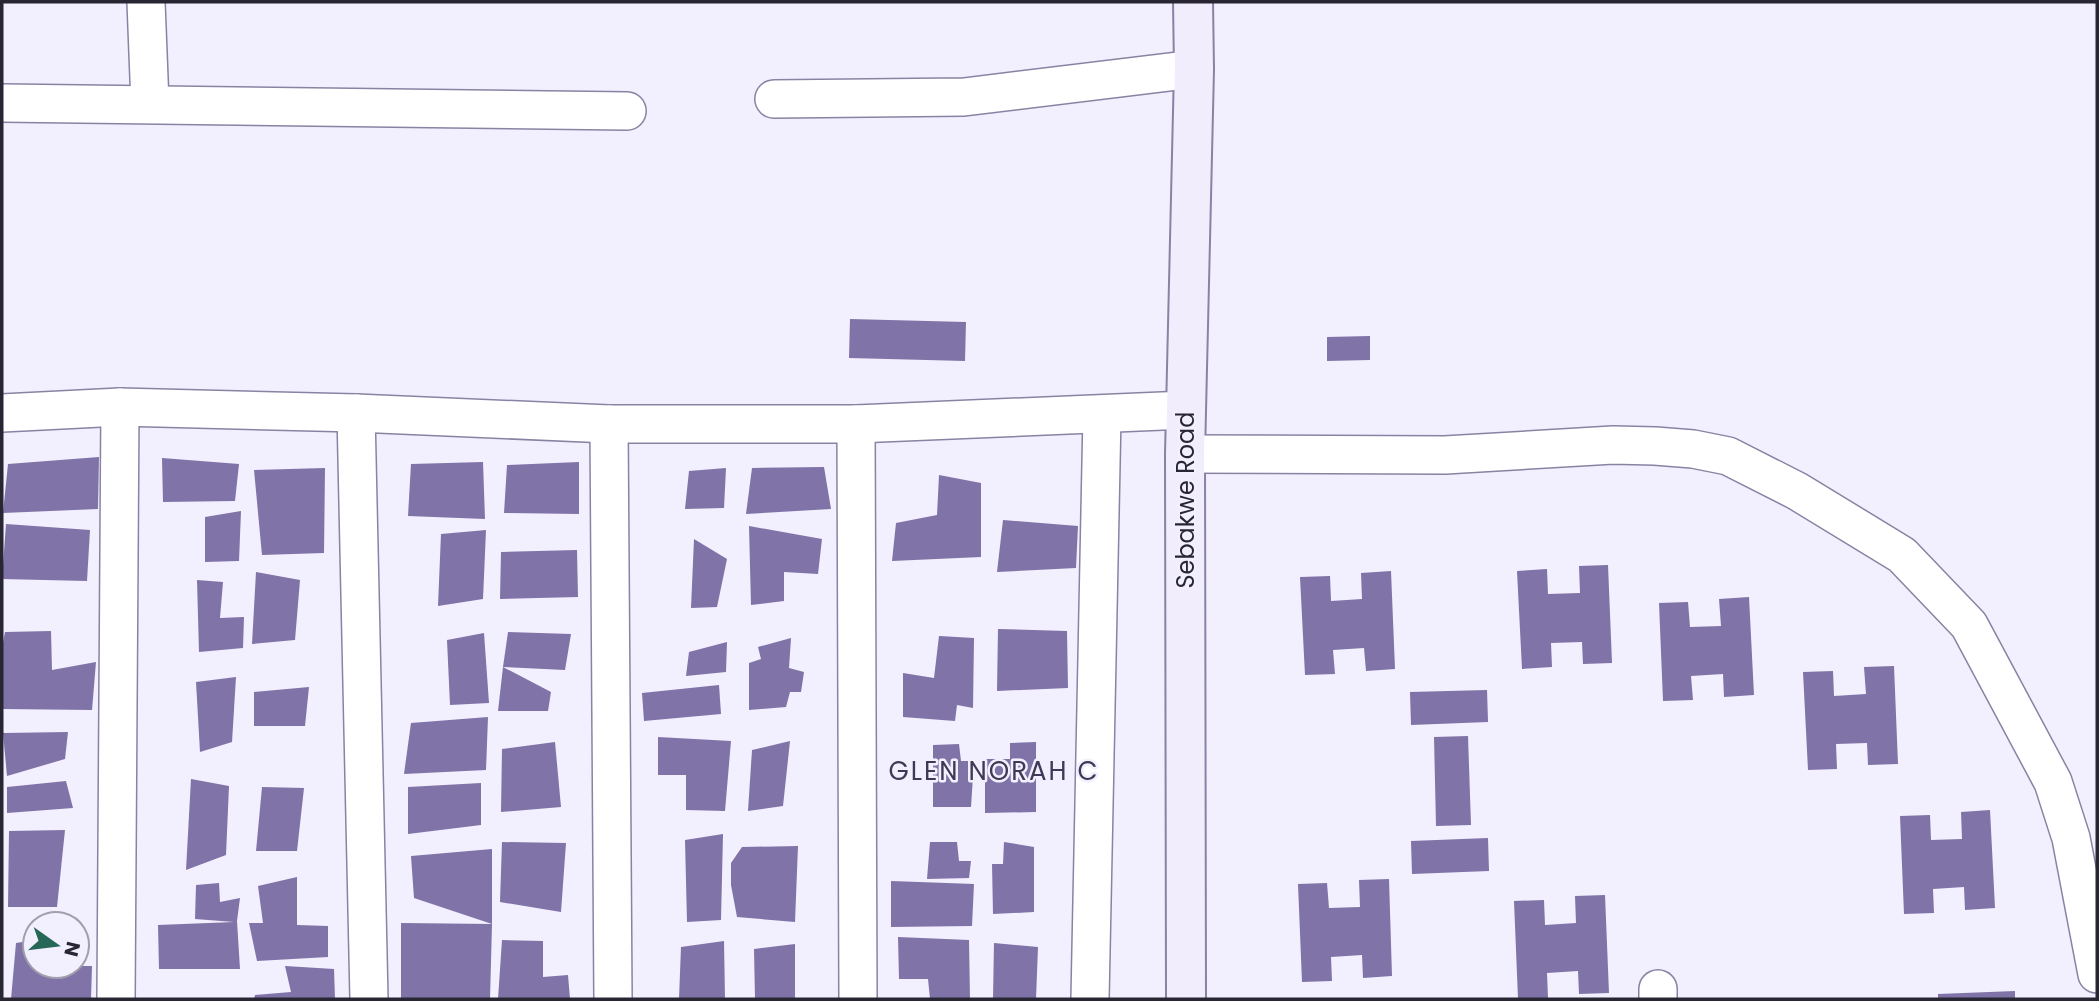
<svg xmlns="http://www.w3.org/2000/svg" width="2099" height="1001" font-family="Poppins,sans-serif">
<rect width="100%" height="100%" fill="#f2effe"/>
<g fill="#8073a7">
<polygon points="850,319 966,322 965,361 849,358"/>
<polygon points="1370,336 1370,360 1327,361 1327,337"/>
<polygon points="99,457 98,509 3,513 8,464"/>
<polygon points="162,458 239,464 235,501 163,502"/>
<polygon points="483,462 485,519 408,516 411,464"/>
<polygon points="579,462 579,514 504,513 507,465"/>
<polygon points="824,467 831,509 746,514 752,468"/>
<polygon points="325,468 324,553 262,555 254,470"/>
<polygon points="726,468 724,508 685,509 689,471"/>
<polygon points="939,475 981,483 981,557 892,561 896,523 937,515"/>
<polygon points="241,511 239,561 205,562 205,517"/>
<polygon points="1003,520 1078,526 1076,568 997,572"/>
<polygon points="6,524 90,530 87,581 2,579"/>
<polygon points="749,526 822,539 818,574 784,572 784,601 751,605"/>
<polygon points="486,530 483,599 438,606 441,534"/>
<polygon points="694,539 727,559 717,607 691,608"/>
<polygon points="577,550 578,597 500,599 501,552"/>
<polygon points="1608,565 1612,663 1583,664 1582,642 1551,643 1552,667 1522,669 1517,571 1547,569 1548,594 1580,593 1579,566"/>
<polygon points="1391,571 1395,669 1366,671 1364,648 1333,650 1335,674 1305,675 1300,577 1330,576 1331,601 1362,599 1361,573"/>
<polygon points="256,572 300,580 295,640 252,644"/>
<polygon points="197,580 223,582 220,618 244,617 243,648 199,652"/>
<polygon points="1749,597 1754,695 1724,697 1723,674 1691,676 1693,700 1663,701 1659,603 1688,602 1690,627 1721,626 1719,599"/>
<polygon points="998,629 1067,631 1068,688 997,691"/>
<polygon points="51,631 52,670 96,662 92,710 2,709 2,648 5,632"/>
<polygon points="508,632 571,634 565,670 503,667"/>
<polygon points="484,633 489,703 450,705 447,640"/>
<polygon points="939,636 974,638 973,708 957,705 955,721 903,717 903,673 934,678"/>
<polygon points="791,638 789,668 804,672 801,692 790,692 786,707 749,710 749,663 761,659 758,647"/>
<polygon points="727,642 726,672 686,676 689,652"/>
<polygon points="1894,666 1898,764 1868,765 1867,743 1836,744 1837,769 1808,770 1803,672 1833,671 1834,696 1866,694 1864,667"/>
<polygon points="503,667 551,692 548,711 498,711"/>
<polygon points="236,677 232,742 200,752 196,682"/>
<polygon points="719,685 721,714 644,721 642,693"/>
<polygon points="309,687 305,726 254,726 254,692"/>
<polygon points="1487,690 1488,722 1411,725 1410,692"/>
<polygon points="488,717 486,770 404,774 411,723"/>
<polygon points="68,732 65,759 7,776 3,733"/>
<polygon points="1468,736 1471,825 1436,826 1434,737"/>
<polygon points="658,737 731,741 725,811 686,810 686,775 658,775"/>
<polygon points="790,741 783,806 748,811 752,750"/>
<polygon points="555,742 561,807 501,812 502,749"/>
<polygon points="1036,742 1036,812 985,813 985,759 1010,759 1010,743"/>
<polygon points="959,744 961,761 974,761 971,807 933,807 933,745"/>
<polygon points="191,779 229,786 226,855 186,870"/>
<polygon points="66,781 73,808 7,813 7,787"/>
<polygon points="481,783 481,825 408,834 408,787"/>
<polygon points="262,787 304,788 297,851 256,851"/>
<polygon points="1990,810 1995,908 1965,910 1964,887 1933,889 1934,913 1904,914 1900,816 1930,815 1931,840 1962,839 1961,812"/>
<polygon points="65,830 57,907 8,907 9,831"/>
<polygon points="723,834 721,920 687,922 685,840"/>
<polygon points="1488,838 1489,871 1412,874 1411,841"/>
<polygon points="502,842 566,843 561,912 500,902"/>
<polygon points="930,842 957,842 959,861 971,861 969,878 927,879"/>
<polygon points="1004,842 1034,847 1034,912 993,914 992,864 1003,864"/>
<polygon points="798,846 795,922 737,917 731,885 731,863 742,847"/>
<polygon points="492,849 492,924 414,898 411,856"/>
<polygon points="297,877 297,925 328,926 328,957 257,961 249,923 263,923 258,886"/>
<polygon points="1389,879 1392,976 1363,978 1362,955 1331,957 1332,981 1302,982 1298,884 1327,883 1329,908 1360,907 1359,880"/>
<polygon points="891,881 974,884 972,926 891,927"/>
<polygon points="219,883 220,902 240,898 237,921 240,969 159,969 158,925 234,922 195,919 196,885"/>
<polygon points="1605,895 1609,993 1579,994 1578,971 1547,973 1548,998 1518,999 1514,901 1544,900 1545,925 1576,923 1575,896"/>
<polygon points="401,923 492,924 490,999 401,999"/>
<polygon points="898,937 969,940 970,999 930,999 928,979 899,979"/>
<polygon points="35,940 35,966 92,966 91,999 11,999 16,943"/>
<polygon points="502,940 543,941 543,977 568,975 570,999 498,999"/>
<polygon points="724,941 725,999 679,999 681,947"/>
<polygon points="994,943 1038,947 1036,999 993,999"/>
<polygon points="795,944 795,999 755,999 754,949"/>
<polygon points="285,966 334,969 335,999 254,999 255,995 291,992"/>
<polygon points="2015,991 2015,999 1938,999 1938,994"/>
</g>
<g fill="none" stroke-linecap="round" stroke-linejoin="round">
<defs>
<g id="street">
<polyline points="146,2 150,104"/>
<polyline points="774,99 964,97 1194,69"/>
<polyline points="2,103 627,111"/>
<polyline points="2,413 120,407 356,413 609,424 856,424 1186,410"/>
<polyline points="356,413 369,999"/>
<polyline points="609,424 613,999"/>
<polyline points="856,424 858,999"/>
<polyline points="1185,454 1445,455 1613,445 1655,446 1693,449 1728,456 1797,491 1902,555 1969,625 2053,782 2071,838 2097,974"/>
<polyline points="1658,989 1658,999"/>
<polyline points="116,999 120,407"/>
<polyline points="1090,999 1102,415"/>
</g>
<polyline id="secondary" points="1186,999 1185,454 1194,69 1193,2"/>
</defs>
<use href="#street" stroke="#8a82a3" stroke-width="40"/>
<use href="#secondary" stroke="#8a82a3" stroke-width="42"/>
<use href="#street" stroke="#fff" stroke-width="37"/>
<use href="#secondary" stroke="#f1edfd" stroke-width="38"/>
</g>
<g text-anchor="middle" stroke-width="5" stroke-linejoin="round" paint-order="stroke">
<g font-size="24" fill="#292633" stroke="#f2effe">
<text transform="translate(1186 500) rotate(-90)" y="8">Sebakwe Road</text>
</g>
<g font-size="26" letter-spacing="2" fill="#403955" stroke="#f2effe">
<text x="994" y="780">GLEN NORAH C</text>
</g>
</g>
<rect width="2099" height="1001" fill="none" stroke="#292633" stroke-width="7"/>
<g transform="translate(56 945) rotate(104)"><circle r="33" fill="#f2effe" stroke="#a29fad" stroke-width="2"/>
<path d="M0-5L12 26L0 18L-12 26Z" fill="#266757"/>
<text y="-10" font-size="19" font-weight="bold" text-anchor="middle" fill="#292633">N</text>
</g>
</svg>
